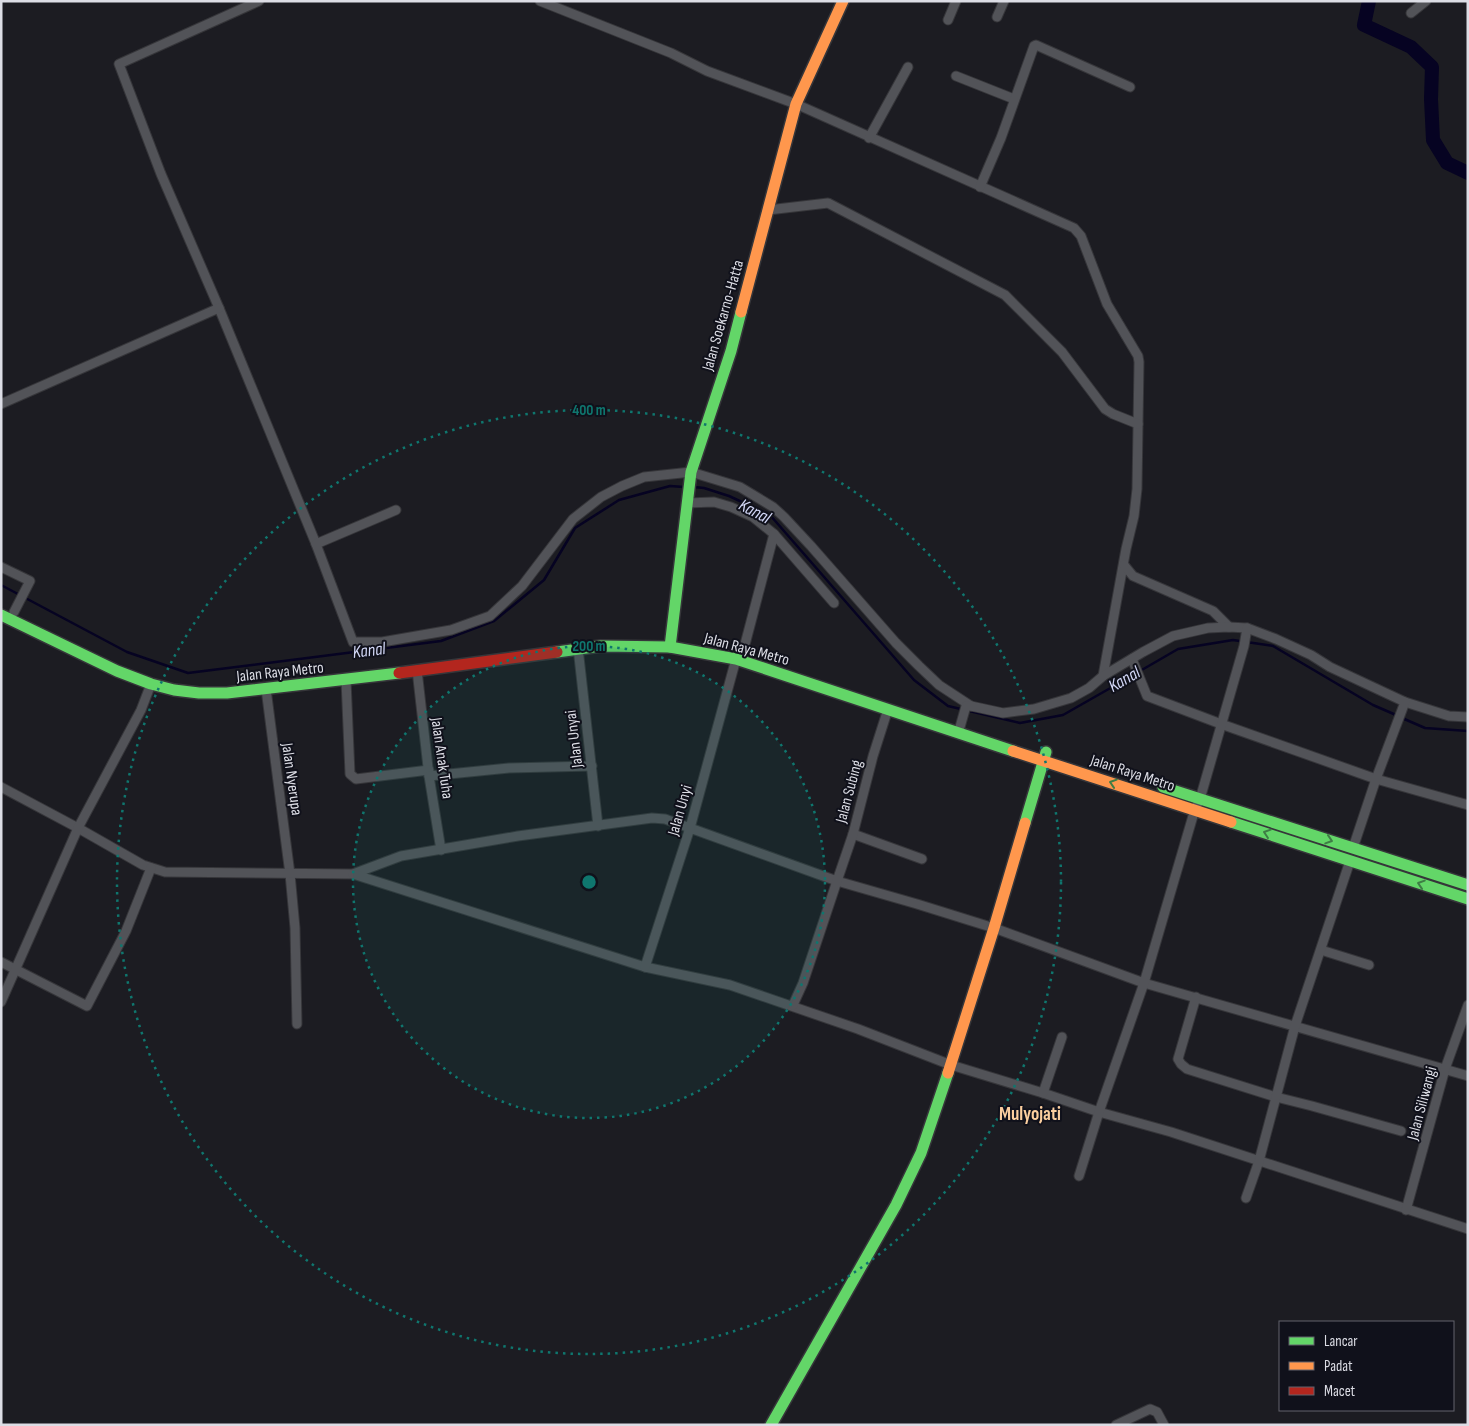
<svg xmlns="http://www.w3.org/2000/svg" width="1469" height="1426" font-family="'Sofia Sans Condensed',sans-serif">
<rect width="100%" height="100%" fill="#1c1c22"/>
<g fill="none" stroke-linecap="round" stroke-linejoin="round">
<g stroke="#060322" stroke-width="2.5">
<polyline points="694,487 704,488 729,496 770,515 914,680 948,706 1020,723 1063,715 1135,674"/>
<polyline points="1,585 127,652 188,673 441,641 494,621 544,580 575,528 619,500 670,486 684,487"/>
<polyline points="1140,671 1178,649 1233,640 1273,646 1373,705 1396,715"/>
<polyline points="1402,718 1425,728 1468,731"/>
</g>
<polyline stroke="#060322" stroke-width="14" points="1369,1 1364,25 1411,47 1432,67 1431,99 1433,140 1447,163 1468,173"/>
<defs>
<g id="street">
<polyline points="259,1 119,64 161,174 219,308 316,544"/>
<polyline points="540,1 671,53 707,71 796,104 1074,228 1081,236 1107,304 1138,356 1139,362 1137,489 1134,516 1126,549 1103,676"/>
<polyline points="1411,13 1426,1"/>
<polyline points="997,17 1004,1"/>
<polyline points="948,20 956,1"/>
<polyline points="956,76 1014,99"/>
<polyline points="869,138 908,67"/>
<polyline points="980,187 1001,138 1034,46 1036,45 1130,87"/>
<polyline points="768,210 828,203 1005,295 1062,352 1105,409 1113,414 1138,424"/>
<polyline points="1,404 219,308"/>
<polyline points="687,503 714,502 731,507 753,517 774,534 743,652"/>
<polyline points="396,510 316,544 353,642 382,642 451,630 490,616 522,586 573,519 601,497 622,486 644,477 691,472 740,487 773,507 784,517 811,546 896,643 919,666 939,685 971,706"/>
<polyline points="774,534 834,603"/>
<polyline points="1124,565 1133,576 1213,611 1229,627"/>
<polyline points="1,567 30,581 14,612"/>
<polyline points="578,648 598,826"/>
<polyline points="1132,659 1147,696 1221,724 1376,779 1468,805"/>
<polyline points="417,670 429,776 441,850"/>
<polyline points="346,680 350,774 356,779 429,770"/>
<polyline points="266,689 290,874 295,928 297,1024"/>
<polyline points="1405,702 1449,716 1468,717"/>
<polyline points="960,727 966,706 971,706 1003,713 1034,709 1071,698 1089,688 1103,676 1143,652 1173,636 1208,628 1229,627 1247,628 1276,639 1311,655 1330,667 1405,702 1376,779 1353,848"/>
<polyline points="429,776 509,768 592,766"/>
<polyline points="1,787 78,828 143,865 165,872 353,874 401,856 518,836 652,818 665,819 837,881 917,904 994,928 1144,983 1468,1076"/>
<polyline points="853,834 922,859"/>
<polyline points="353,874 645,967 730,985 858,1029 951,1065 1043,1093 1099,1112 1171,1132 1468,1229"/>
<polyline points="1321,950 1369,965"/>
<polyline points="1,962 87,1006 126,931 151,868"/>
<polyline points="645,967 690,828 736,659"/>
<polyline points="1196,997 1178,1059 1181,1064 1187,1069 1276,1097 1312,1106 1401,1131"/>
<polyline points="1,1002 78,828 141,710 151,684"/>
<polyline points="793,1005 803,983 837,881 853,834 873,756 888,709"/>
<polyline points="1043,1093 1062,1037"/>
<polyline points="1079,1176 1099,1112 1144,983 1195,809 1200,799 1244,646 1247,628"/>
<polyline points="1246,1198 1259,1161 1295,1026 1350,861"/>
<polyline points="1406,1210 1445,1069 1468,1005"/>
<polyline points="1116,1425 1150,1409 1157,1412 1164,1425"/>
</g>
<g id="fast">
<polyline points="1,615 117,671 151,684 174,690 199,693 227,693 399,673"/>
<polyline points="670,647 691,472 731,351 741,312"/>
<polyline points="557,652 601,646 670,647 736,659 1013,751"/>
<polyline points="1163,787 1468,885"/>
<polyline points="1231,822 1468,899"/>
<polyline points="1025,823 1046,752"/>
<polyline points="771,1425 896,1205 921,1153 948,1073"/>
</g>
<g id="slow">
<polyline points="741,312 796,104 843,1"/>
<polyline points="1013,751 1231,822"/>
<polyline points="948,1073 994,928 1025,823"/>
</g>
<polyline id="jam" points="399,673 557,652"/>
</defs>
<use href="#street" stroke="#36363a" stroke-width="11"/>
<use href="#fast" stroke="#36363a" stroke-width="14"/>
<use href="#slow" stroke="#36363a" stroke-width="14"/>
<use href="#jam" stroke="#36363a" stroke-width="14"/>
<use href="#street" stroke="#525358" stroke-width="9"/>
<use href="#fast" stroke="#63d668" stroke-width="11"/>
<use href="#slow" stroke="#ff974d" stroke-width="11"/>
<use href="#jam" stroke="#b3261e" stroke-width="11"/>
</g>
<defs><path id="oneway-chevron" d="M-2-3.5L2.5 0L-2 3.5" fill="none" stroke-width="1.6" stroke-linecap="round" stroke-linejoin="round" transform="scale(1.25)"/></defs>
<g stroke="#3e7d45">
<use href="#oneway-chevron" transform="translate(1113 783) rotate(-162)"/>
<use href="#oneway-chevron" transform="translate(1267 833) rotate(-161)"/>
<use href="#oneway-chevron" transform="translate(1329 840) rotate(18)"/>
<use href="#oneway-chevron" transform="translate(1421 884) rotate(-162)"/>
</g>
<circle cx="589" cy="882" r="236" fill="#0f766e" fill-opacity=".12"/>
<g fill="none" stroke="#0f766e" stroke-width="2.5" stroke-dasharray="2.5 5">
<circle cx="589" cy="882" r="236"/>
<circle cx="589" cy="882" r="472"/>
</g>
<g text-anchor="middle" stroke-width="4" stroke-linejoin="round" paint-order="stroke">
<g font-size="16" fill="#dcdde5" stroke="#10111b">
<text transform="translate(722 315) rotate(-74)" y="6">Jalan Soekarno-Hatta</text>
<text transform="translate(747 648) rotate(15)" y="6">Jalan Raya Metro</text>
<text transform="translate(280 671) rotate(-6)" y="6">Jalan Raya Metro</text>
<text transform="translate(573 739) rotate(-97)" y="6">Jalan Unyai</text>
<text transform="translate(443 758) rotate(82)" y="6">Jalan Anak Tuha</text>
<text transform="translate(1133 772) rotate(18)" y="6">Jalan Raya Metro</text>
<text transform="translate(293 779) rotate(82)" y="6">Jalan Nyerupa</text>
<text transform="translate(848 791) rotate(-75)" y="6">Jalan Subing</text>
<text transform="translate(679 810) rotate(-74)" y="6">Jalan Unyi</text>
<text transform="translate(1421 1103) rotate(-75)" y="6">Jalan Siliwangi</text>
</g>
<g font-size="18" font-style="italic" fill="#d2d7f6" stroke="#10111b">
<text transform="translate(755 511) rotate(28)" y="6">Kanal</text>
<text transform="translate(369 650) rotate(-7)" y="6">Kanal</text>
<text transform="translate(1124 679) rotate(-30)" y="6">Kanal</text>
</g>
<g font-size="19" font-weight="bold" fill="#fccf9f" stroke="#10111b">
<text x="1030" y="1120">Mulyojati</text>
</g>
</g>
<circle cx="589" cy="882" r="8" fill="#0f766e" stroke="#10111b" stroke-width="2.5"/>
<g font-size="15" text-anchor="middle" font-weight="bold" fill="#0f766e" stroke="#10111b" stroke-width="4" stroke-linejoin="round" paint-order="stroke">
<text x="589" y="415">400 m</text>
<text x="589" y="651">200 m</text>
</g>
<rect width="1469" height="1426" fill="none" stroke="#dcdde5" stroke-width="5"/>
<rect x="1279" y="1321" width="175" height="90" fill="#10111b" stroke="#62636c"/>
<rect x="1289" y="1337" width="25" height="8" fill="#63d668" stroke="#62636c"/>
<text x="1324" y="1346" font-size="15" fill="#dcdde5">Lancar</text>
<rect x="1289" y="1362" width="25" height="8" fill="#ff974d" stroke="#62636c"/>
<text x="1324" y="1371" font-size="15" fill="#dcdde5">Padat</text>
<rect x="1289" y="1387" width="25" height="8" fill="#b3261e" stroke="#62636c"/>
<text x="1324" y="1396" font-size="15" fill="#dcdde5">Macet</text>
</svg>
